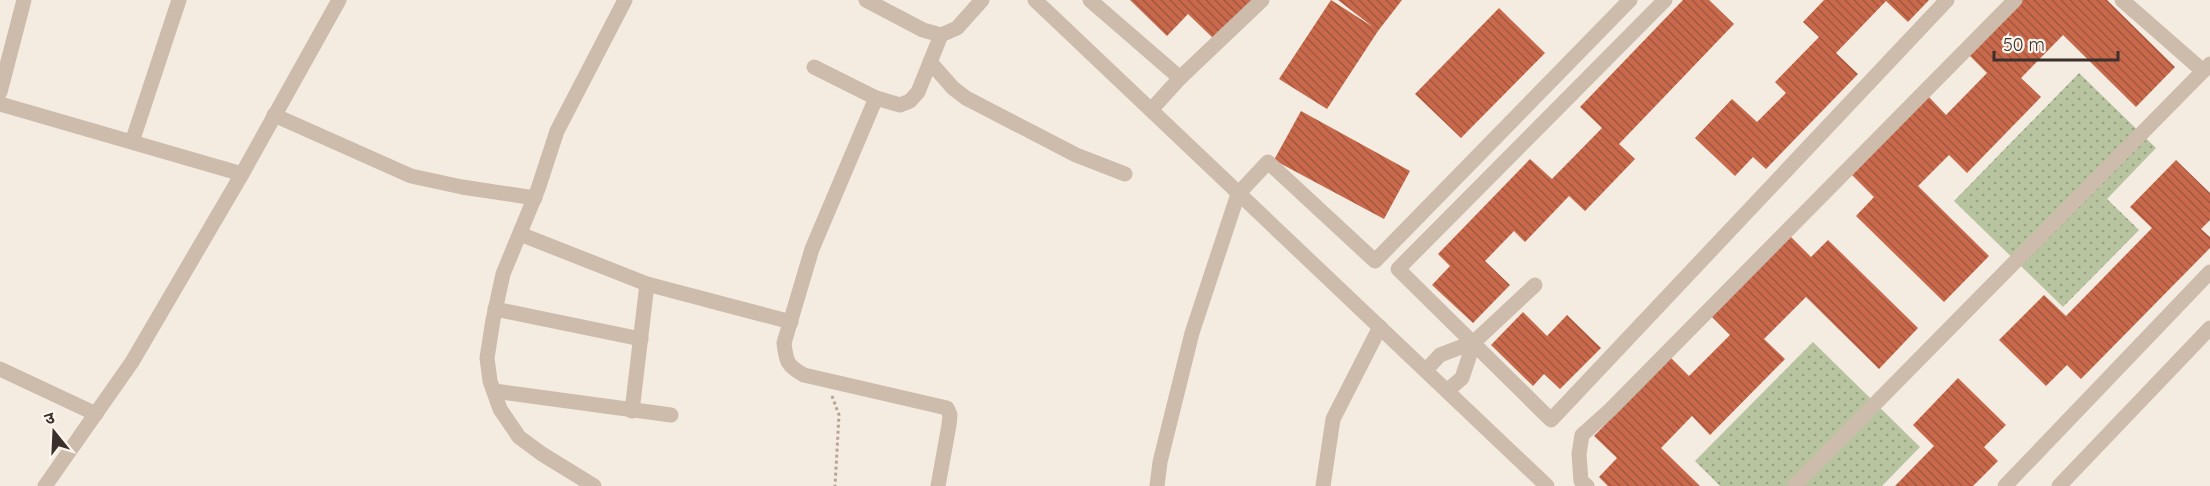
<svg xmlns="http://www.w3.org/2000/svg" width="2210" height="486" font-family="Quicksand,'Noto Sans Devanagari',sans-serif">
<defs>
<pattern id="grass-dots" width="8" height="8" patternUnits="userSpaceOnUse" patternTransform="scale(1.5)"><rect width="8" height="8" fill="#b8c4a0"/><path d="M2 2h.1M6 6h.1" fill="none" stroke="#97a083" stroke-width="1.8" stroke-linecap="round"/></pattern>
<pattern id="building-back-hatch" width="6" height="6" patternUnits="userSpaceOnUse" patternTransform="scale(1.5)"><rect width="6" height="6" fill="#c8694b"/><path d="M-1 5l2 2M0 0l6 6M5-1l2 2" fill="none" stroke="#a4573f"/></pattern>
</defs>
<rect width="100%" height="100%" fill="#f4ebe1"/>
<g fill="url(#grass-dots)">
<polygon points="2079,73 2156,148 2107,199 2139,230 2063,307 1954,201"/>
<polygon points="1813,342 1920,447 1882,486 1720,486 1695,461"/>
</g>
<g fill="url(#building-back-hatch)">
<polygon points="1130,0 1252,0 1214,39 1188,14 1167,36"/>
<polygon points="1331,0 1373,27 1338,0 1402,0 1378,31 1327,109 1279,79"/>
<polygon points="1683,0 1709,0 1734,24 1619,144 1635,159 1585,211 1569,196 1525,242 1514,231 1485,261 1510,285 1473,323 1432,285 1450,266 1438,254 1530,159 1552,179 1602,128 1580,107"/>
<polygon points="1824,0 1929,0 1908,22 1886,1 1836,53 1858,74 1766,169 1753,157 1735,176 1695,138 1732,99 1757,122 1786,93 1775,82 1819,37 1803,22"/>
<polygon points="2017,0 2107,0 2175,67 2136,107 2063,35 2021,78 2041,97 1967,173 1949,155 1918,186 1989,256 1944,302 1856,216 1874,197 1851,174 1928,96 1946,115 1987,73 1966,52"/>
<polygon points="1499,8 1545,53 1461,138 1415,94"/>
<polygon points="1301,111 1410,171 1384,219 1274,160"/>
<polygon points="2176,160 2210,193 2210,220 2201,229 2210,237 2210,248 2081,379 2067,365 2046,386 1999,340 2044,295 2066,316 2152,228 2130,207"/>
<polygon points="1788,234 1811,257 1828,240 1918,328 1879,369 1806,297 1764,339 1785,359 1710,435 1692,416 1661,448 1700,486 1608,486 1599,477 1617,458 1594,436 1671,358 1689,376 1730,335 1709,314"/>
<polygon points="1523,312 1547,336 1567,315 1601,348 1560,389 1544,374 1533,386 1491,345"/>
<polygon points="1958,378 2006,425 1984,447 1998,461 1973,486 1895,486 1934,446 1913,425"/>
</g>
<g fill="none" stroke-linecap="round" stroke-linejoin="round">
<polyline stroke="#b9a596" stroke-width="3" stroke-dasharray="3 3" stroke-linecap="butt" points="832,396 839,415 835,486"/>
<g stroke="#cdbbac" stroke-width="15">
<polyline points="866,0 923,30 941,35 957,28 982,0"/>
<polyline points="1035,0 1547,486"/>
<polyline points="1090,0 1180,78"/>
<polyline points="1665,0 1398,269 1551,420 1947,0"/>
<polyline points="2122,0 2203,71"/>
<polyline points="930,62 953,88 966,98 1076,155 1125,174"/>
<polyline points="814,67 876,98 900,105 910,101 918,92 941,35"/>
<polyline points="0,92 24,0"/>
<path d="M876 98 812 249 784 343C786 361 787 366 804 375L947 408 950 415 949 425 938 486"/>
<polyline points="0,104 242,174"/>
<polyline points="1151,110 1180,78 1262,0"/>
<polyline points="274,115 411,176 462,187 535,198"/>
<polyline points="132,142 179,0"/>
<polyline points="520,234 647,284 791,322"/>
<polyline points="495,309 641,339"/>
<polyline points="0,369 96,414"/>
<polyline points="1426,370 1440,355 1474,342 1535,285"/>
<polyline points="1448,390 1462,378 1474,342"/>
<polyline points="494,391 671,415"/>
<polyline points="632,411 647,284"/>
<polyline points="45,486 132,362 242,174 339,0"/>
<polyline points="594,486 542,454 519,437 500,409 490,381 487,358 493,320 503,274 538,189 557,131 625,0"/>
<polyline points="1157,486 1160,462 1192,333 1238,194 1268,162 1375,261 1630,0"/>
<polyline points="1323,486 1333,419 1380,327"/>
<polyline points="1587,486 1581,481 1579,454 1582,435 1610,410 2015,0"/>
<polyline points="1794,486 2210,64"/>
<polyline points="2005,486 2210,272"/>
<polyline points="2059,486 2210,328"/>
</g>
</g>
<g transform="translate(54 432) rotate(342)" stroke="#fbf5ee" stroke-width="4.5" paint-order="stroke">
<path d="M0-4.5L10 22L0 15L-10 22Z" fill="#3b302b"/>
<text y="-9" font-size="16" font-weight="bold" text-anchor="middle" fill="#3b302b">उ</text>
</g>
<path d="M1994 51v9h124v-9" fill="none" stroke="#3b302b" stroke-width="3"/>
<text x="2003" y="51" font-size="18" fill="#3b302b" stroke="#fbf5ee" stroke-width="4.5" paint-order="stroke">50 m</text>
</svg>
